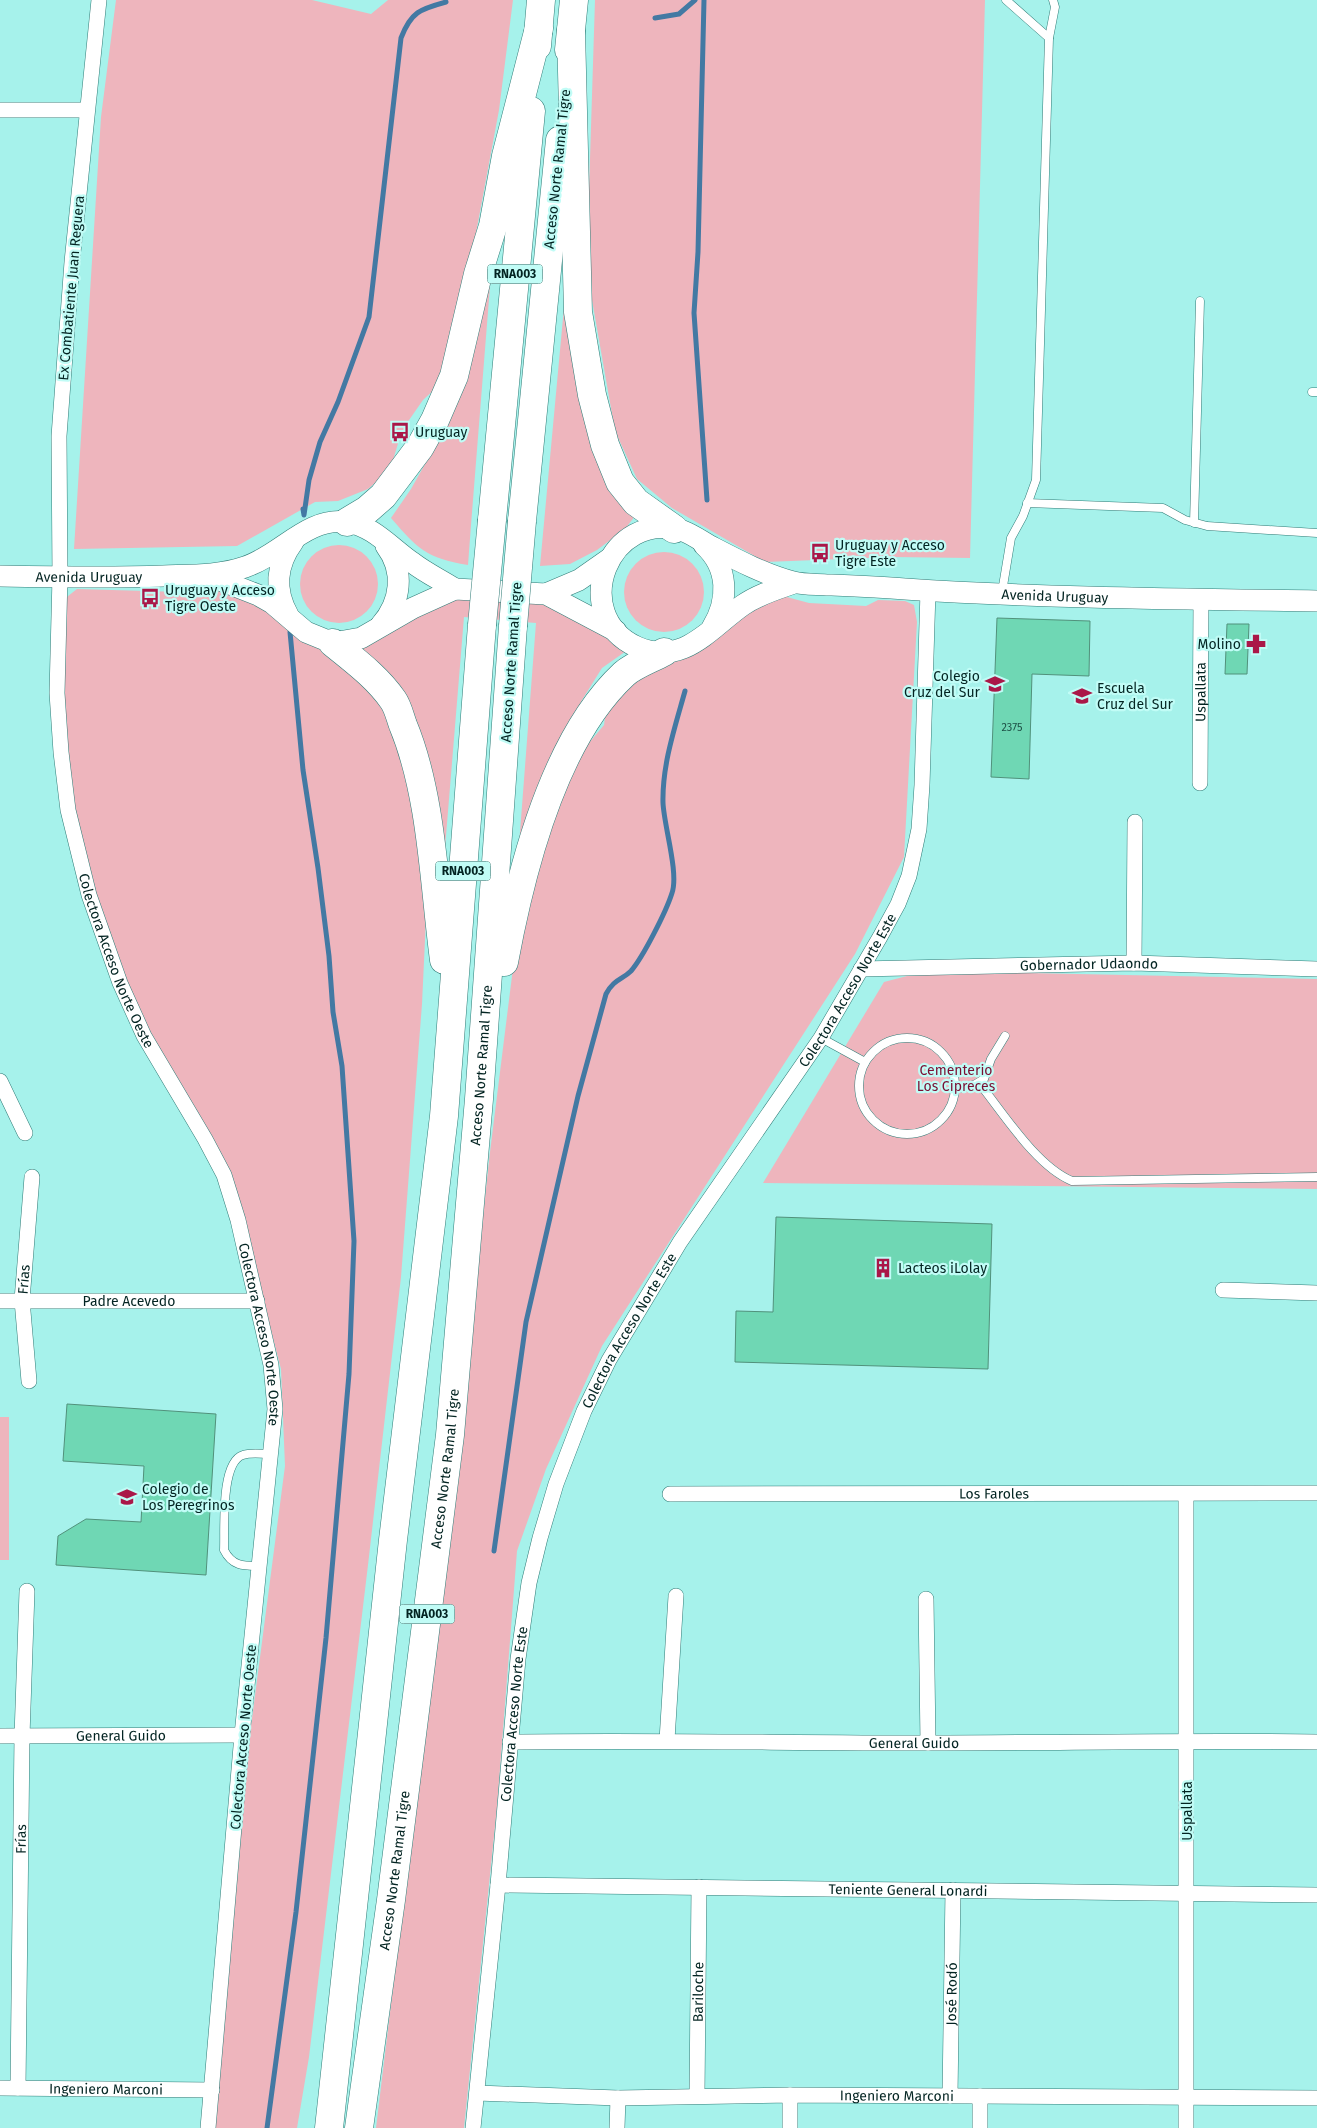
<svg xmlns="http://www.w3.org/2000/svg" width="1317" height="2128" font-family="'Fira Sans',sans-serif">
<rect width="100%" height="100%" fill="#a6f2eb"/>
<g fill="#eeb5bd">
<polygon points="116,0 312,0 371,14 388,0 513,0 499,110 476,233 454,330 437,387 423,400 407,423 400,437 390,470 368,489 338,501 315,502 237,546 74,549 101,117"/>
<polygon points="595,0 985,0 970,558 893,557 765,562 672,508 637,479 615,431 592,300 588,222"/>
<polygon points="572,221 579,339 635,516 625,529 597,550 570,564 540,566"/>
<path d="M491 274 471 525 468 565C426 558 418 549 391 518L411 489 429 457Z"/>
<circle cx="339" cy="584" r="39"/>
<circle cx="664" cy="592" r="40"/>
<polygon points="209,586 231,589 331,648 381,690 402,747 427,897 422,1004 401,1277 368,1565 309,2057 297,2128 215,2128 250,1734 285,1466 281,1369 229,1170 145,1028 100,914 73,808 64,753 63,600 77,589 181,592"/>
<polygon points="462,596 531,597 629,649 602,668 582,700 545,775 519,845 536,623 464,617 443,872 433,797 352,648"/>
<polygon points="783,596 809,603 866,606 878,600 905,601 914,605 917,622 904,857 855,954 602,1346 546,1469 517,1551 497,1807 464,2128 376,2128 453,1492 490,1152 517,936 562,775 604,725 607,702 615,688 724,624"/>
<polygon points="926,971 1317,979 1317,1189 763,1183 884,982"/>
<rect x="0" y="1417" width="9" height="143"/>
</g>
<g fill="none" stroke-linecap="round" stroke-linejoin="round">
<g stroke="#4379a3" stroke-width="5">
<polyline points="704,0 698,252 694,313 707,500"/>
<polyline points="655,18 679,14 695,0"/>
<path d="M303 509 304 515 309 480 320 442 338 402 369 317 401 38C411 12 420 9 446 2"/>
<path d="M494 1551 526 1322 578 1096 606 994C614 979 622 980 631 971 643 957 666 912 672 893 679 873 664 826 663 803 662 765 675 727 685 691"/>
<polyline points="267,2128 296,1912 326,1638 349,1374 354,1241 342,1066 333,1012 329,956 318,868 303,770 290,632"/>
</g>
</g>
<g fill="#6fd7b4" stroke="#51917b">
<polygon points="997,618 1090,621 1089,676 1032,674 1029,779 991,777"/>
<polygon points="1227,624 1249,624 1247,674 1225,674"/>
<polygon points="776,1217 992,1224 988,1369 735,1362 736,1311 773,1312"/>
<polygon points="67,1404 216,1414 206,1575 56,1565 58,1536 86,1519 141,1522 144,1466 63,1461"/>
</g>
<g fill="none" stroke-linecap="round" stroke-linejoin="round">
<defs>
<g id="lane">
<polyline points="1049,38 1055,7 1053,0"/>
<polyline points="1312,392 1317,392"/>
<polyline points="1027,503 1163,508 1185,520 1207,526 1317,533"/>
<polyline points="1194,523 1200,301"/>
<polyline points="1002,592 1011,538 1023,516 1036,480 1049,38 1006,0"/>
<polyline points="821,1038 865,1062"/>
<circle cx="907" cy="1086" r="48"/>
<path d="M979 1083C1004 1114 1036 1166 1072 1181L1317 1177"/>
<polyline points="955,1089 974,1085 984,1079 991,1059 1005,1036"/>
<path d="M259 1566C243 1566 232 1566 224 1550 225 1530 220 1462 243 1455 251 1452 262 1454 270 1454"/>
</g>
<g id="street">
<path id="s1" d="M99 0 72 262 59 436 60 577 57 693 61 752 68 810 89 895 120 983 144 1036 205 1139 224 1175 238 1220 271 1365 275 1409 242 1735 208 2128"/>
<polyline points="0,110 87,110"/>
<path id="s2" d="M1200 783 1201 599"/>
<polyline points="1134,963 1135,822"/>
<path id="s3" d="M861 969 1134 963 1317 969"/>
<polyline points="0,1081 25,1133"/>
<polyline points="1223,1290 1317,1293"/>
<path id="s4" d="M0 1301H257"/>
<path id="s5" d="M29 1381 22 1300 32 1177"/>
<path id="s6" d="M670 1494 1317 1493"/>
<polyline points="1186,1494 1186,2128"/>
<polyline points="926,1599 928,1743"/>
<path id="s7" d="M0 1736 242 1735"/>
<polyline points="667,1740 676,1596"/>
<path id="s8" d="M510 1742C649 1740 788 1743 928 1743 1058 1743 1187 1740 1317 1742"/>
<path id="s9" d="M498 1885 1317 1895"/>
<path id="s10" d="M0 2088 212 2090"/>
<path id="s11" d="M18 2088 22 1736 27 1591"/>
<path id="s12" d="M477 2093 618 2098 790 2095 1317 2098"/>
<path id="s13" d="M697 2096 699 1887"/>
<path id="s14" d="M950 2096 953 1890"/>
<path id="s15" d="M473 2128 498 1885 518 1659 529 1583 540 1538 556 1484 584 1411 609 1360 680 1242 821 1038 880 937 898 904 909 876 919 829 922 785 928 591"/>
<polyline points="617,2128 618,2098"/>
<polyline points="790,2128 790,2095"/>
<polyline points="980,2128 980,2096"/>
</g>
<g id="secondary">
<path d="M704 545C729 568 729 600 712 628"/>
<polyline points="207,575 258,595 272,603 306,632 333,643 361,638 413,608 455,589 546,594 616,631"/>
<path id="s16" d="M0 576C54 577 108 578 163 576 190 575 219 576 245 567 281 555 307 517 346 522 373 525 392 549 413 563 426 573 441 580 455 589"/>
<path id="s17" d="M794 583C777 589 759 594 743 605 710 628 683 667 637 647 567 615 609 507 683 531 694 535 704 543 714 548 739 561 766 575 793 582 804 585 817 584 829 585 854 586 880 587 905 589 1042 598 1180 599 1317 601"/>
<polyline points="546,594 579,580 609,559"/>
<path d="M288 615C274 590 276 565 293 542"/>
<path d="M381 625C401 602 405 571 386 546"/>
</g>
<g id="highway">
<polyline points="571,31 578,312 592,395 605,445 620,482 636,502 674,529"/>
<polyline points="537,46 541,0"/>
<polyline points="569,50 574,0"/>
<polyline points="492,520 531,111"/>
<polyline points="522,521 560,140"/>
<polyline points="347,522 367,510 383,496 420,447 435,420 454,376 478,274 493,226 506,156 539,28"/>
<path d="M333 643C355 661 377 677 393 700 398 707 400 717 403 725 432 795 434 885 444 960"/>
<path d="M504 962C521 870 554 739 624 674 634 665 651 659 664 652"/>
<polyline points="329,2128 393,1540 444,1116 482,625"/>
<path id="s18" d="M359 2128 391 1900 450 1435 479 1099 513 626"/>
</g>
</defs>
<use href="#lane" stroke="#307c77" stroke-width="9"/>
<use href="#street" stroke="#307c77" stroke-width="16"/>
<use href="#secondary" stroke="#307c77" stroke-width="22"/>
<use href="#highway" stroke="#307c77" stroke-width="29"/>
<use href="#lane" stroke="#fff" stroke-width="8"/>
<use href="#street" stroke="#fff" stroke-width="15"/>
<use href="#secondary" stroke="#fff" stroke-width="21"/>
<use href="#highway" stroke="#fff" stroke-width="28"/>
<defs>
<g id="highway-bridge">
<polyline points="482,625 492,520"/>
<polyline points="513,626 522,521"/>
</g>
</defs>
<use href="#highway-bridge" stroke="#307c77" stroke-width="29" stroke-linecap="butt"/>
<use href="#highway-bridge" stroke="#fff" stroke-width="28"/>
</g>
<defs>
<symbol id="bus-bare" viewBox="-9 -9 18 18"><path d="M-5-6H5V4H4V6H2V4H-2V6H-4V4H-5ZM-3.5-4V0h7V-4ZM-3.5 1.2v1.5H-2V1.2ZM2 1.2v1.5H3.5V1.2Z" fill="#aa1748" stroke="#c1fcf6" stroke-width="2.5" paint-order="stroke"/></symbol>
<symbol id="pharmacy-bare" viewBox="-9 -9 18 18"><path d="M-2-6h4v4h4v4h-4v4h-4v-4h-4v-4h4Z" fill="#aa1748" stroke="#c1fcf6" stroke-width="2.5" paint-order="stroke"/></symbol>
<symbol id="school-bare" viewBox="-9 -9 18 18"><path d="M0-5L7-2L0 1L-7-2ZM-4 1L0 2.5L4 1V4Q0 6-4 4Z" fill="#aa1748" stroke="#c1fcf6" stroke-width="2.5" paint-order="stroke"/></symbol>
<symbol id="building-bare" viewBox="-9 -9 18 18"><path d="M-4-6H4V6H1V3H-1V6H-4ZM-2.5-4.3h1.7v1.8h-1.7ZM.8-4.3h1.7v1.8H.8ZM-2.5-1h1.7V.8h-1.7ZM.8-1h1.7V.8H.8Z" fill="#aa1748" stroke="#c1fcf6" stroke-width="2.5" paint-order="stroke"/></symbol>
</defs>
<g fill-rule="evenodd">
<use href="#bus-bare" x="386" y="418" width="28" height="28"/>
<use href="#bus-bare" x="806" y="539" width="28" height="28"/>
<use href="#bus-bare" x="136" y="584" width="28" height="28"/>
<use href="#pharmacy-bare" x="1242" y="630" width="28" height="28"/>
<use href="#school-bare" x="981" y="670" width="28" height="28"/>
<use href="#school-bare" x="1068" y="682" width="28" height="28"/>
<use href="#building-bare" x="869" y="1254" width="28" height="28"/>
<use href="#school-bare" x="113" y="1483" width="28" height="28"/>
</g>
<g text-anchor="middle" stroke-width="4.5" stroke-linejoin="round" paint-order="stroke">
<g font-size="11" fill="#1e5146">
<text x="1012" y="731">2375</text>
</g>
<g fill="#c1fcf6" stroke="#3c6562" stroke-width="1">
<rect x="487.5" y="264.5" width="55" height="19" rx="4"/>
<rect x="435.5" y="861.5" width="55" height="19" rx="4"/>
<rect x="399.5" y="1604.5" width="55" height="19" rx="4"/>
</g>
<g font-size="12" font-weight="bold" fill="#032422">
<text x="515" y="278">RNA003</text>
<text x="463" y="875">RNA003</text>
<text x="427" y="1618">RNA003</text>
</g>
<g font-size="14" fill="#032422" stroke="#c1fcf6">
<text transform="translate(557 169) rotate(-84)" y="5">Acceso Norte Ramal Tigre</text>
<text transform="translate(71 288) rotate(-85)" y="5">Ex Combatiente Juan Reguera</text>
<text dy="5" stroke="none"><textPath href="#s16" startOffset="89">Avenida Uruguay</textPath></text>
<text dy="5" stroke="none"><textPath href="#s17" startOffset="750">Avenida Uruguay</textPath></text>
<text transform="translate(511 662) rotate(-86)" y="5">Acceso Norte Ramal Tigre</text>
<text dy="5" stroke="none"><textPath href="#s2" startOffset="91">Uspallata</textPath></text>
<text dy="5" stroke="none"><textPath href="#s1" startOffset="971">Colectora Acceso Norte Oeste</textPath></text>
<text dy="5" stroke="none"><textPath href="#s3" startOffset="228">Gobernador Udaondo</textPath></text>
<text dy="5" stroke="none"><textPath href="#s15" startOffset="1226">Colectora Acceso Norte Este</textPath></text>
<text dy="5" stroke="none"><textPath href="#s18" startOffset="1070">Acceso Norte Ramal Tigre</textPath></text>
<text dy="5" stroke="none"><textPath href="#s5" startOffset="102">Frías</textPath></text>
<text dy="5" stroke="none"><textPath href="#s4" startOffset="129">Padre Acevedo</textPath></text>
<text dy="5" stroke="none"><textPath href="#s15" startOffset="821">Colectora Acceso Norte Este</textPath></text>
<text dy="5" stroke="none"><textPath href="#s1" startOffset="1376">Colectora Acceso Norte Oeste</textPath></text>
<text dy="5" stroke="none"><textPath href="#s18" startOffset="665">Acceso Norte Ramal Tigre</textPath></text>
<text dy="5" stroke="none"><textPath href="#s6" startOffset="324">Los Faroles</textPath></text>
<text dy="5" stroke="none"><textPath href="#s15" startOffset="416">Colectora Acceso Norte Este</textPath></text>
<text dy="5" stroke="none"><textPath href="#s7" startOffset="121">General Guido</textPath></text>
<text transform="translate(243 1737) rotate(-85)" y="5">Colectora Acceso Norte Oeste</text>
<text dy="5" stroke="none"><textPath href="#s8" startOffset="404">General Guido</textPath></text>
<text transform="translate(1187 1811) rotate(-90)" y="5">Uspallata</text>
<text dy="5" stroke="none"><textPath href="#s11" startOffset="249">Frías</textPath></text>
<text dy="5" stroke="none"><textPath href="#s18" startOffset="260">Acceso Norte Ramal Tigre</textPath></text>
<text dy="5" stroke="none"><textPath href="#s9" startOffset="410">Teniente General Lonardi</textPath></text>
<text dy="5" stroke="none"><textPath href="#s13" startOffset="104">Bariloche</textPath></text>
<text dy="5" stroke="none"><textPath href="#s14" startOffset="102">José Rodó</textPath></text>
<text dy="5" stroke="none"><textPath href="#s10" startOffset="106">Ingeniero Marconi</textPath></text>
<text dy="5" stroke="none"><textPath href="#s12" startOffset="420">Ingeniero Marconi</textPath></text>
</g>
<g font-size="14" fill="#032422" stroke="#c1fcf6" text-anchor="start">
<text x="415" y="437">Uruguay</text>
<text x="835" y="550">Uruguay y Acceso<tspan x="835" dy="16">Tigre Este</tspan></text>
<text x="165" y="595">Uruguay y Acceso<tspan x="165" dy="16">Tigre Oeste</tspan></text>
<text x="1241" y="649" text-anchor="end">Molino</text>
<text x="980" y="681" text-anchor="end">Colegio<tspan x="980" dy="16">Cruz del Sur</tspan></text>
<text x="1097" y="693">Escuela<tspan x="1097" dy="16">Cruz del Sur</tspan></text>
<text x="898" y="1273">Lacteos iLolay</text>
<text x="142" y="1494">Colegio de<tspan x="142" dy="16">Los Peregrinos</tspan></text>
</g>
<g font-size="14" fill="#7a0e32" stroke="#c1fcf6">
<text x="956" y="1075">Cementerio<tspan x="956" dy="16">Los Cipreces</tspan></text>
</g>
</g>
</svg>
